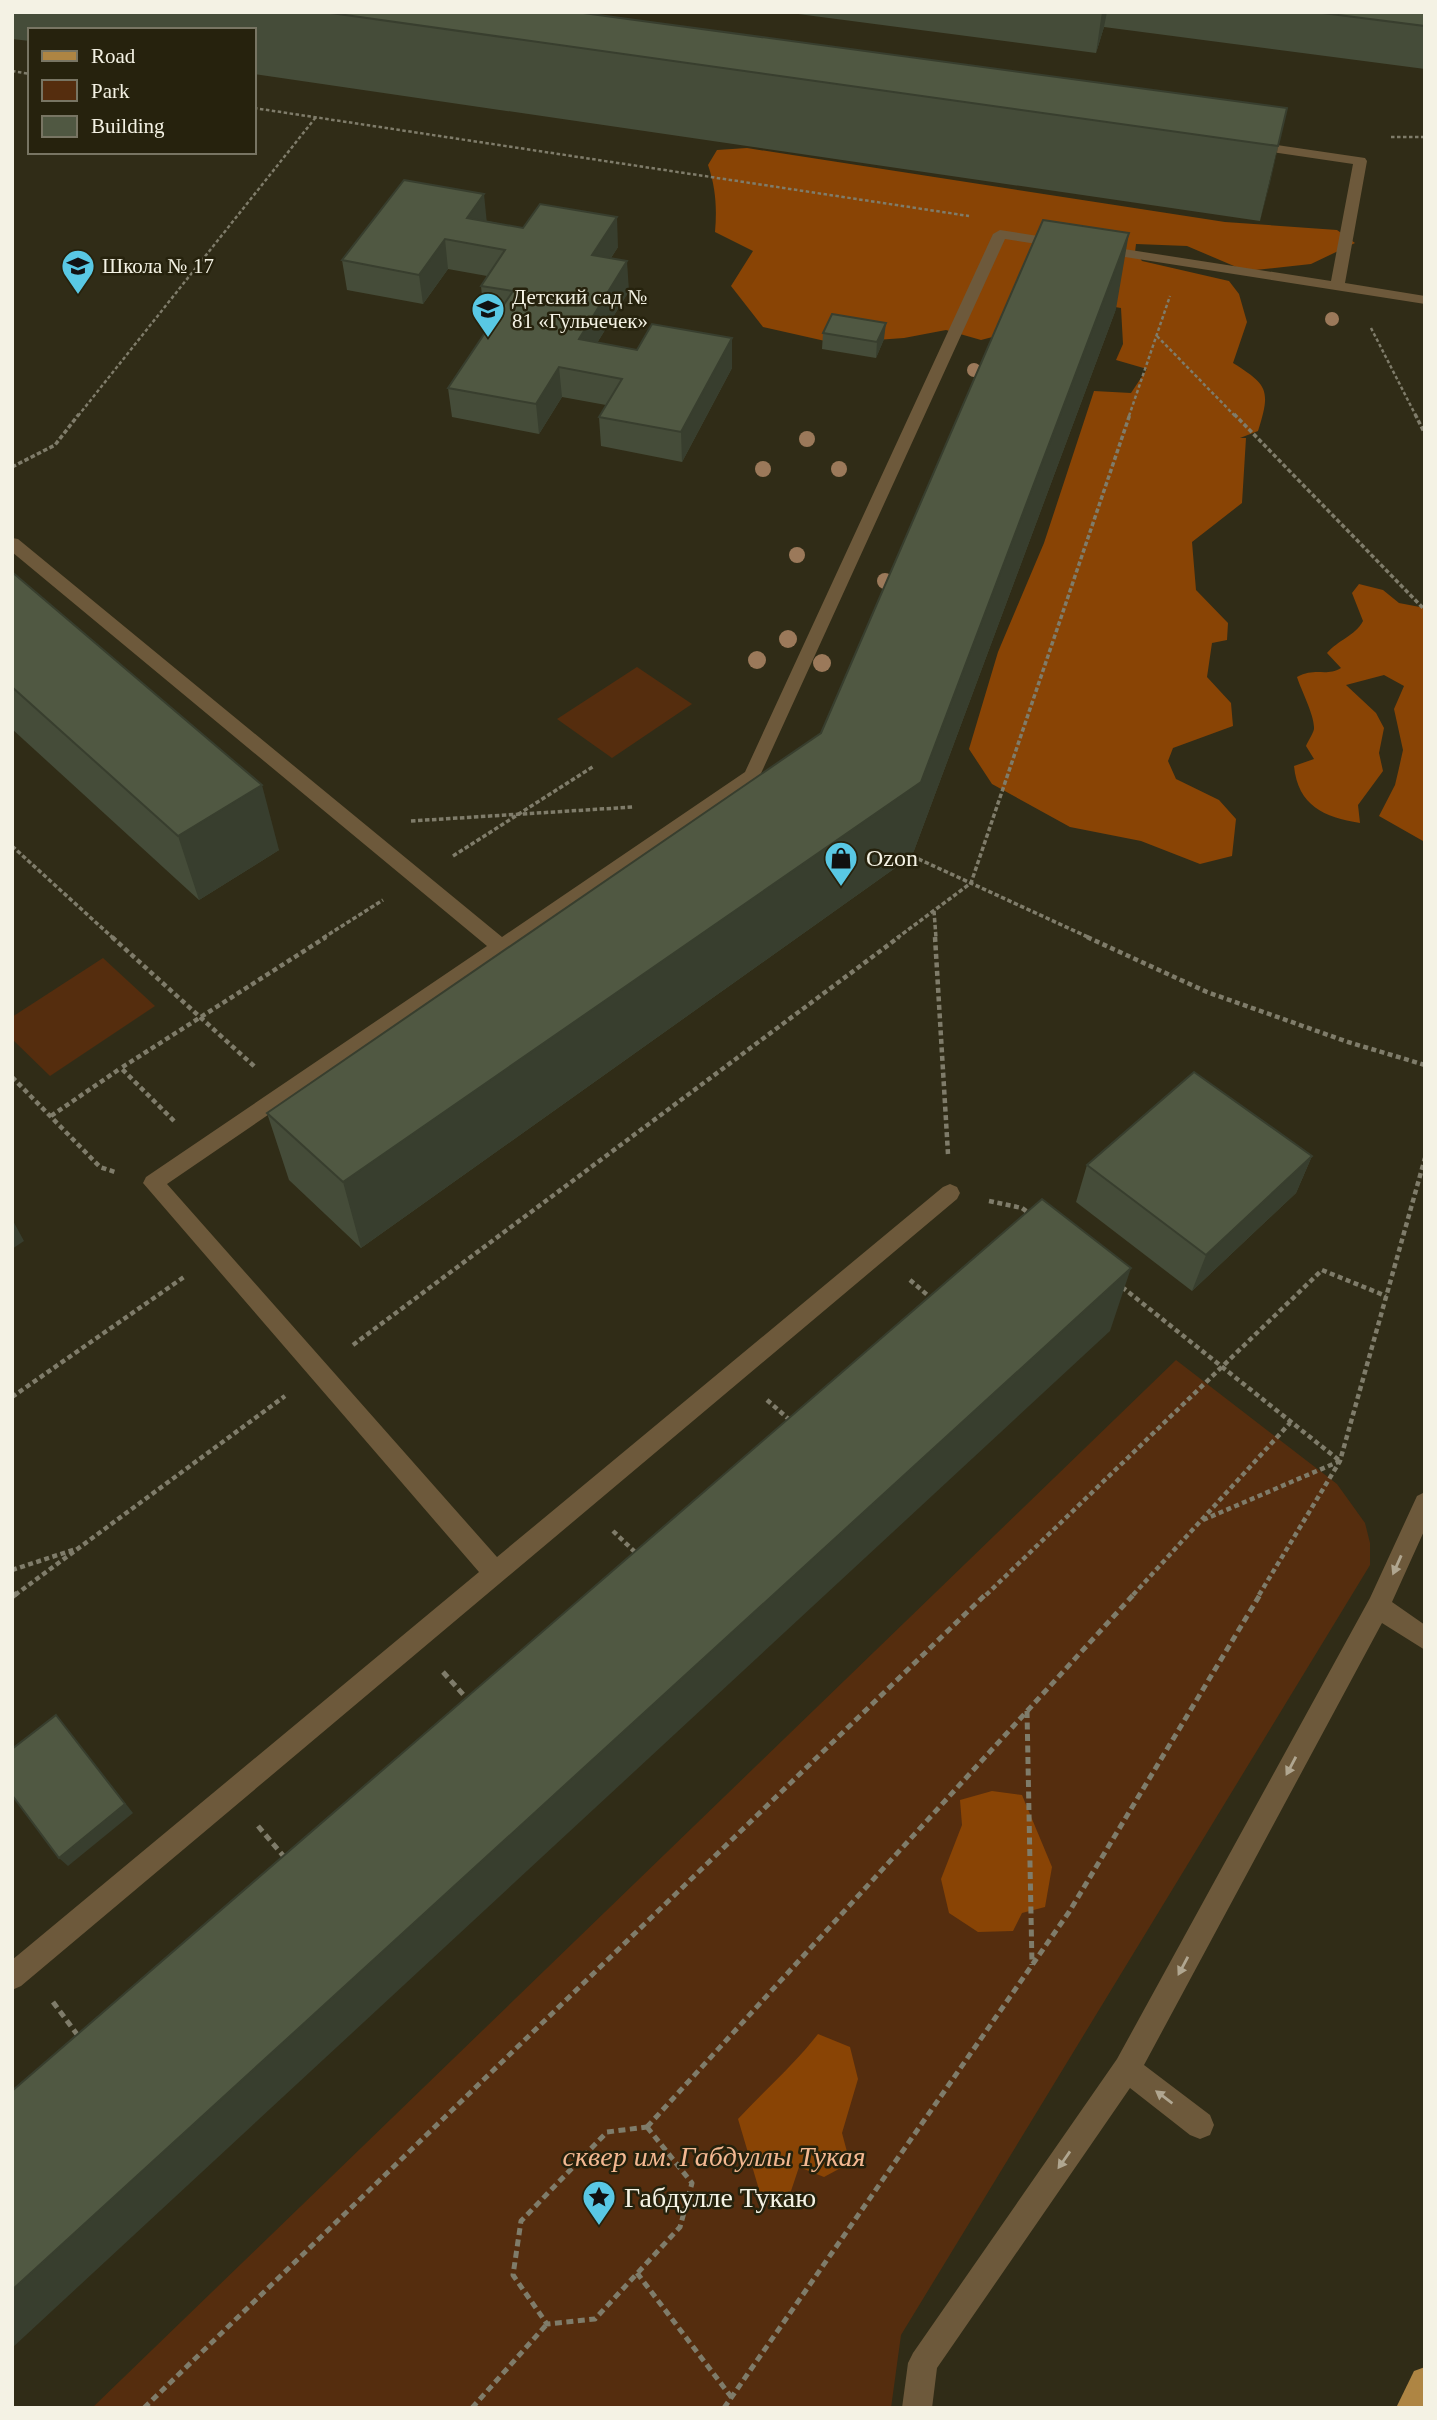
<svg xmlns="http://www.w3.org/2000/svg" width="1437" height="2420" font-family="'Times New Roman',serif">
<rect width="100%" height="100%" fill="#302c17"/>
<g fill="#552d0e">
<polygon points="637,667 692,704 612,758 557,719"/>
<polygon points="103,958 155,1006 50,1076 12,1039 12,1017"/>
<polygon points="1176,1360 1337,1484 1365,1523 1370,1543 1370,1565 901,2335 891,2408 92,2408"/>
</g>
<g fill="#894405">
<path d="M747 148 1225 222 1337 230 1355 243 1311 264 1255 270 1241 269 1187 246 1136 244 1135 252 1142 261 1229 281 1239 294 1247 322 1233 363C1268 385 1271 390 1258 431L1240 438H1246L1242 503 1192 542 1196 590 1228 623 1227 640 1212 643 1207 677 1231 703 1233 726 1173 748 1168 761 1176 779 1219 800 1236 819 1232 856 1200 864 1141 841 1070 827 992 784 969 749 998 652 1044 543 1094 391 1131 393 1147 369 1116 360 1123 344 1121 308 1030 293 1004 334 981 340 946 330 904 338 834 343 763 327 731 286 753 251 715 232C717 209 716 188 708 165L717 150Z"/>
<path d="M1359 584 1383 590 1399 603 1425 608 1423 841 1379 816 1395 785 1399 768 1403 750 1394 709 1404 686 1384 675 1346 685 1376 713 1384 728 1379 753 1383 771 1358 805 1360 823C1324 817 1298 806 1294 766L1314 759 1306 746C1308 741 1313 734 1314 729 1315 716 1301 690 1297 677 1316 667 1326 677 1341 668L1327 653C1338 640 1355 636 1363 621L1352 593Z"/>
<polygon points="992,1791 1022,1795 1052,1867 1045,1907 1022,1913 1013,1931 978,1932 949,1913 941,1879 962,1825 960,1800"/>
<path d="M818 2034 850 2047 858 2079 842 2133 850 2163 824 2177 799 2167 790 2194 763 2203 738 2119C765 2090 794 2065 818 2034Z"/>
</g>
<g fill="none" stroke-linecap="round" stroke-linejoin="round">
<g stroke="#7f7c6a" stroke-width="2.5" stroke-dasharray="3.5 2.5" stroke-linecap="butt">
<polyline points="12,71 30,74"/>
<polyline points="254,108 969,216"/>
<polyline points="1391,137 1425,137"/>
<polyline points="1371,328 1416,416"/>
<polyline points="1157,336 1235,416"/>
<polyline points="78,416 316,117"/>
<polyline points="1129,416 1170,296"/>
</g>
<g stroke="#7f7c6a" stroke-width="3.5" stroke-dasharray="4.5 2.5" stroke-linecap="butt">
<polyline points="1234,414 1425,610"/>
<polyline points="1415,414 1425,434"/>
<polyline points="12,467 55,445 79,414"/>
<polyline points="411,821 633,807"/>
<polyline points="12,846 113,938"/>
<polyline points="453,856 594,766"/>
<polyline points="912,856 1090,938"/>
<polyline points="934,911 936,938"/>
<polyline points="323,938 383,900"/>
<polyline points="897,938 971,883 1130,414"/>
</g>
<g stroke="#7f7c6a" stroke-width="4.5" stroke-dasharray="5 3.5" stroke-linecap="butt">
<polyline points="112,937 255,1067"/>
<polyline points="935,937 948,1154"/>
<polyline points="1087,937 1207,992 1348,1042 1425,1065"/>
<polyline points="12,1077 100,1167 115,1172"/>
<polyline points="51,1116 121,1068"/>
<polyline points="174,1121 121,1068 326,937"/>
<polyline points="989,1201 1022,1208 1030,1214"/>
<polyline points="910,1280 932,1299"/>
<polyline points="1122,1287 1340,1461"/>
<polyline points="353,1345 899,937"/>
<polyline points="12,1397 184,1277"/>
<polyline points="767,1400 792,1422"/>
<polyline points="1203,1520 1340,1461"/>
<polyline points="613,1531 637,1554"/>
<polyline points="12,1570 76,1549"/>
<polyline points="15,1595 285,1396"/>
<polyline points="986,1595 1322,1270 1386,1296"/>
<polyline points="1133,1595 1290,1423"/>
<polyline points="1259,1595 1340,1461 1425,1158"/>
</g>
<g stroke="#7f7c6a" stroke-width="5" stroke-dasharray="7 4.5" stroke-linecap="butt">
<polyline points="12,1597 17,1593"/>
<polyline points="443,1672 470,1702"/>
<polyline points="1027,1711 1032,1965"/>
<polyline points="258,1826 286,1859"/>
<polyline points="53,2002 79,2037"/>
<polyline points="647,2127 1135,1593"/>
<polygon points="647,2127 692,2183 680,2227 595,2319 547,2324 513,2275 521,2221 607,2132"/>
<polyline points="637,2273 732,2398"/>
<polyline points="144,2408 987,1593"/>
<polyline points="472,2408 547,2324"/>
<polyline points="724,2408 1069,1912 1261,1593"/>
</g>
<g fill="#6d593b" fill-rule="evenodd">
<polygon points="1249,141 1365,158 1367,161 1345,283 1425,296 1425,304 1093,252 1093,246 1098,245 1331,281 1353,164 1244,148 1242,145"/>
<polygon points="1000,230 1063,240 1070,244 1063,248 1005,239 758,780 167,1184 497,1557 943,1187 950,1184 957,1187 960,1193 957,1199 21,1986 12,1990 12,1960 479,1572 143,1183 146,1177 487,946 12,552 12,538 18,539 502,937 745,772 993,234"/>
<polygon points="1425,1492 1425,1529 1392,1602 1425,1625 1425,1650 1382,1623 1144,2065 1210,2115 1214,2125 1210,2135 1200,2139 1190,2135 1130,2088 937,2368 932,2408 902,2408 908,2363 913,2353 1117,2059 1370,1598 1417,1496"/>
</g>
<polygon fill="#ae8543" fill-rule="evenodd" points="1425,2367 1425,2408 1396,2408 1414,2371"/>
</g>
<g fill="#9b795a">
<circle cx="1332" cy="319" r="7"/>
<circle cx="974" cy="370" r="7"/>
<circle cx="807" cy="439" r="8"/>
<circle cx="763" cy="469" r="8"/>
<circle cx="839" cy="469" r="8"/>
<circle cx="797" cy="555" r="8"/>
<circle cx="885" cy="581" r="8"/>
<circle cx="788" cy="639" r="9"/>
<circle cx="757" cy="660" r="9"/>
<circle cx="822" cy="663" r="9"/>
</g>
<g fill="#454c39">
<polygon points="12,12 576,12 1287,108 1260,221 254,74 254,30 30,30 30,41 12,39"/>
<polygon points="783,12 1425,12 1425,69 1104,27 1096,53"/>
<polygon points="487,221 618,247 611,258 629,291 597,343 732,368 682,462 601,446 599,417 606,405 562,397 539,434 452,417 448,388 495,318 484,316 481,286 487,276 448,269 423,304 347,290 342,260"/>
<polygon points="1116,309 912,856 361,1248 289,1180 267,1113 821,733"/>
<polygon points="823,333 884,339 876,358 822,349"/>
<polygon points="12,572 279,850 199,900 12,729"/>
<polygon points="1312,1156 1296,1193 1192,1291 1076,1202 1087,1165"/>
</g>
<g fill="#383e2e">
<polygon points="1102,12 1107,12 1104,27 1096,53"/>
<polygon points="1287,108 1270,183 1260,221 1278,146"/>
<polygon points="484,194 487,224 467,218"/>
<polygon points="617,217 618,247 594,284 592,255"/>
<polygon points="1129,233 1116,309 912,856 361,1248 343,1182 921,782"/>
<polygon points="445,239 448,269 423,304 419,275"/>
<polygon points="627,261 629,291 581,369 579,339"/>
<polygon points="886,323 884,339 876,358 877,342"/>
<polygon points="732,338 732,368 682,462 681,432"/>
<polygon points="559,367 562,397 539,434 536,404"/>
<polygon points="262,785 279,850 199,900 178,836"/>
<polygon points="1312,1156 1296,1193 1192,1291 1206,1255"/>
<polygon points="12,1219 24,1241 12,1249"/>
<polygon points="1131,1268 1110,1331 12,2348 12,2290"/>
<polygon points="56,1715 133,1813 68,1866 59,1858"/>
</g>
<g fill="#505842" stroke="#383e2e" stroke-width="2">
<polygon points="324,12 576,12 1287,108 1278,146"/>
<polygon points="1315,12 1425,12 1425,26"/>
<polygon points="404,180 484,194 467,218 523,228 540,204 617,217 592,255 627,261 579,339 637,350 652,324 732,338 681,432 599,417 622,379 559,367 536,404 448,388 513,291 481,286 505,250 445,239 419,275 342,260"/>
<polygon points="1043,220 1129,233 921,782 343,1182 267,1113 821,733"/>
<polygon points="832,314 886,323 877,342 823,333"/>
<polygon points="12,572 262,785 178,836 12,687"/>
<polygon points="1194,1072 1312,1156 1206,1255 1087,1165"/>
<polygon points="1042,1199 1131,1268 12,2290 12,2091"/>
<polygon points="56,1715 125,1804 59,1858 12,1795 12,1749"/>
</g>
<defs><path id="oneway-solid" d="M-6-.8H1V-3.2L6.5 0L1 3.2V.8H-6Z" transform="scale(1.75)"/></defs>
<g fill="#b0a690">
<use href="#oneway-solid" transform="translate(1397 1565) rotate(114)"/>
<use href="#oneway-solid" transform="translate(1291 1766) rotate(118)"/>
<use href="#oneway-solid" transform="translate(1183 1966) rotate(118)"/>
<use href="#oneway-solid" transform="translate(1164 2097) rotate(-143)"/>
<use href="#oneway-solid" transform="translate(1064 2160) rotate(125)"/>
</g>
<defs>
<symbol id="school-pin" viewBox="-11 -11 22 30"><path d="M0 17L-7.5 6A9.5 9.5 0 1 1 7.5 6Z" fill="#59c8e4" stroke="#26220d"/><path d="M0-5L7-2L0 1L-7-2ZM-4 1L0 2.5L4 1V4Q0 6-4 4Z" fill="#111"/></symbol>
<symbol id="shop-pin" viewBox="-11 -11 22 30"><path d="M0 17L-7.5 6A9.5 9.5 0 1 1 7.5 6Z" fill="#59c8e4" stroke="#26220d"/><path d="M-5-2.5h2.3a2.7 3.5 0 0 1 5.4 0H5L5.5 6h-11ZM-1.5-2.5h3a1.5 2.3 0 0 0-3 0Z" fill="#111"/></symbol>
<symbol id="sight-pin" viewBox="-11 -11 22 30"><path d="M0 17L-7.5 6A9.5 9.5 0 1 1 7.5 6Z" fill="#59c8e4" stroke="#26220d"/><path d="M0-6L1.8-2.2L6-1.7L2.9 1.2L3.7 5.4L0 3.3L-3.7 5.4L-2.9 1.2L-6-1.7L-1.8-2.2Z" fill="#111"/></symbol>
</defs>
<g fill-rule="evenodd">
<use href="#school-pin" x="59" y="247" width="38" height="52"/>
<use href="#school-pin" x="469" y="290" width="38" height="52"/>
<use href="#shop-pin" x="822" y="839" width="38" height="52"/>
<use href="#sight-pin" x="580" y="2178" width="38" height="52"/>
</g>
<g text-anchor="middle" stroke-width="5" stroke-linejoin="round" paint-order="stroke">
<g font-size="21" fill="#f4f2e4" stroke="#26220d" text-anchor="start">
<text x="102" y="273">Школа № 17</text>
<text x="512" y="304">Детский сад №<tspan x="512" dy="24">81 «Гульчечек»</tspan></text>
</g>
<g font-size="24" fill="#f4f2e4" stroke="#26220d" text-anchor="start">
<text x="866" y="866">Ozon</text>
</g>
<g font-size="28" font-style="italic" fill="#f3b891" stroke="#26220d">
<text x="714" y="2166">сквер им. Габдуллы Тукая</text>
</g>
<g font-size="28" fill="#f4f2e4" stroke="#26220d" text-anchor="start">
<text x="624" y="2207">Габдулле Тукаю</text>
</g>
</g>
<rect width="1437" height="2420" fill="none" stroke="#f4f2e4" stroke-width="28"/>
<rect x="28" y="28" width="228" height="126" fill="#26220d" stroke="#787563" stroke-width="2"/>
<rect x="42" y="51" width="35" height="10" fill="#ae8543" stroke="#787563" stroke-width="2"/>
<text x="91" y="63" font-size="21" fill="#f4f2e4">Road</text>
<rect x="42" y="80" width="35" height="21" fill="#552d0e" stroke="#787563" stroke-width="2"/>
<text x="91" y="98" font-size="21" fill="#f4f2e4">Park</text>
<rect x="42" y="116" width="35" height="21" fill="#505842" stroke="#787563" stroke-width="2"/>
<text x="91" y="133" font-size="21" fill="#f4f2e4">Building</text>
</svg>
